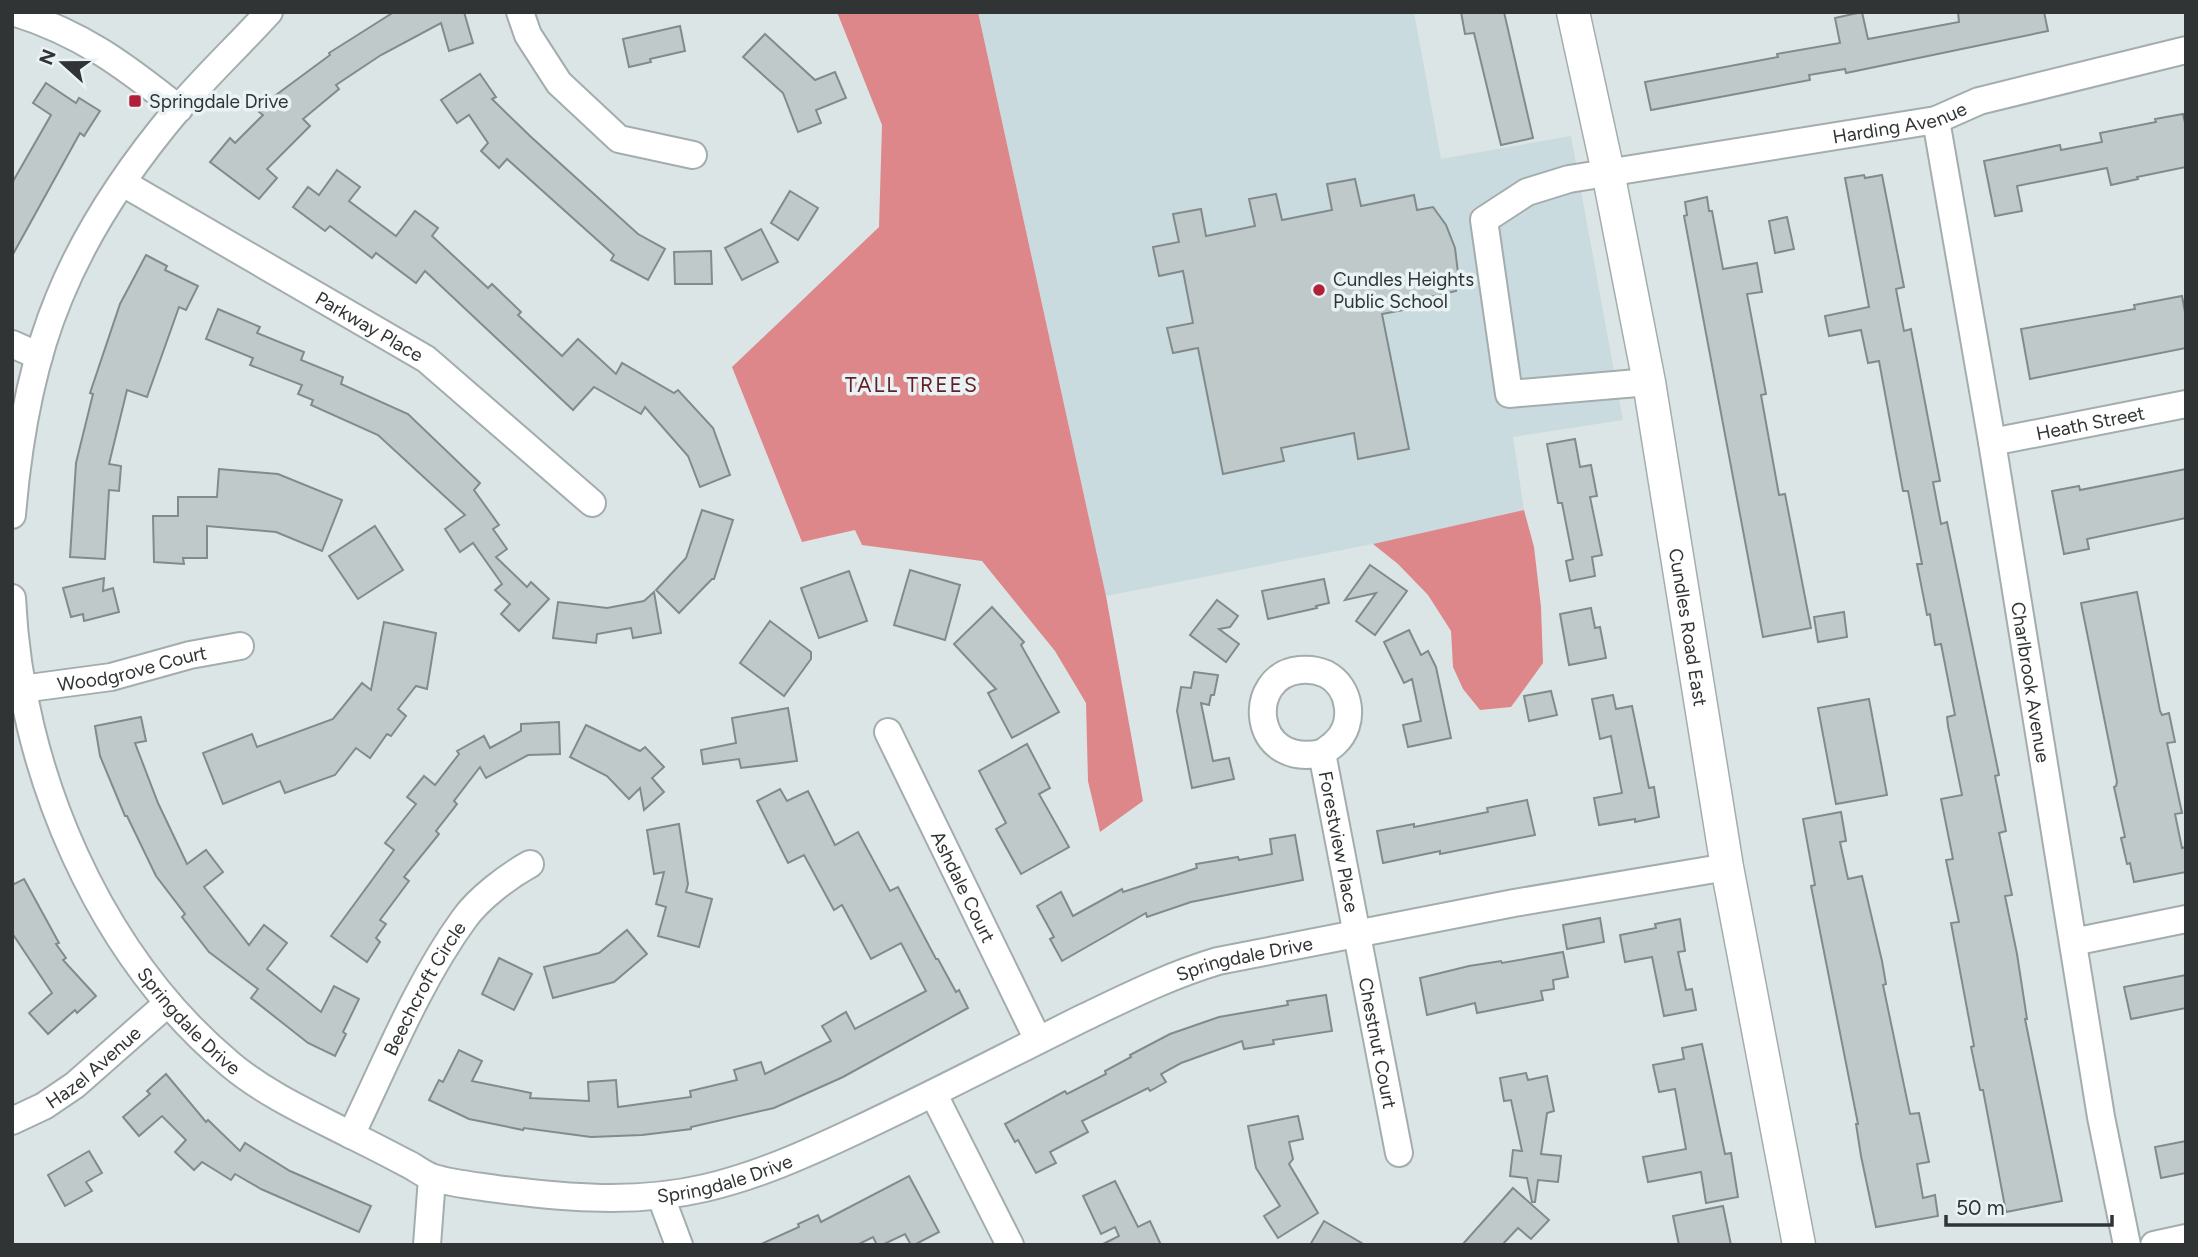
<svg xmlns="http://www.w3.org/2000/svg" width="2198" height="1257" font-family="Figtree,sans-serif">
<rect width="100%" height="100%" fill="#dce5e6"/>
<polygon fill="#c9dbde" points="978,12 1414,12 1441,159 1571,136 1623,420 1513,437 1524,510 1373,544 1106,596"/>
<g fill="#dd878a">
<polygon points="837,12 978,12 1106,596 1143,801 1100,832 1088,781 1086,703 1055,651 982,561 862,545 855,530 802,542 732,367 879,227 882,125"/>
<polygon points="1524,510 1534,547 1541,607 1543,663 1511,707 1480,710 1463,689 1453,667 1451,631 1428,595 1398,564 1373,544"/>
</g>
<g fill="#c0c9ca" stroke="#828b8c" stroke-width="2">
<polygon points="394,12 464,12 473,43 449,51 441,23 381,55 336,85 339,89 303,119 310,126 267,169 277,178 259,199 210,162 230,138 235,143 263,115 259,112 276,95 330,55 329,53"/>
<polygon points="1461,12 1504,12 1533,138 1501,145 1474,33 1465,34"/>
<polygon points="1862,12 1868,39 1959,22 1958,12 2044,12 2048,31 1846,73 1845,69 1809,75 1810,80 1651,110 1645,82 1778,57 1777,54 1840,43 1835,18"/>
<polygon points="680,26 685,51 650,59 651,62 629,67 623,39"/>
<polygon points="765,34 815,80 835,72 846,98 816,110 821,123 798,132 783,93 743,57"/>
<polygon points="480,74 496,97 492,99 530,136 638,234 665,249 648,280 611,260 614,255 507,159 499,168 481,151 488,143 469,115 457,123 441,100"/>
<polygon points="46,83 76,103 79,98 100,111 84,136 80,133 12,256 12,183 51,115 33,103"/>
<polygon points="2183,114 2186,127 2186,167 2137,177 2138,179 2111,185 2107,168 2017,186 2022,211 1995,216 1984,161 2060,145 2061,150 2102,142 2100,133 2156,122 2155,119"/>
<polygon points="337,170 360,187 349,201 396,236 415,211 438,228 432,236 488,288 492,284 521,312 518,315 562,356 578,339 616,374 622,363 674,393 678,390 713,428 730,475 700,487 688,456 645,407 641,414 594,387 573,410 425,271 416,283 376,253 372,258 330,226 325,231 293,207 308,187 319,195"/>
<polygon points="1864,175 1865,178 1882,175 1904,287 1896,289 1904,331 1911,329 1940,481 1933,482 1941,524 1947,522 1955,561 1999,775 1995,776 2006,831 1999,833 2012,895 2005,896 2017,954 2027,1019 2025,1019 2062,1201 2006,1212 1983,1090 1980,1090 1971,1047 1974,1046 1951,923 1959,922 1946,860 1953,859 1941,799 1962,795 1948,726 1947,717 1955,715 1941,644 1935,645 1930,614 1927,615 1917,564 1922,564 1908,491 1903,491 1879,361 1868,363 1861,330 1829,336 1825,316 1869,307 1845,178"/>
<polygon points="1355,179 1361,206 1414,195 1417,210 1433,207 1446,225 1455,248 1458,273 1456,291 1413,301 1414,308 1382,314 1409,449 1358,459 1354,433 1281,448 1284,461 1223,474 1198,348 1173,353 1167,328 1193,323 1183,271 1159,276 1153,247 1179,242 1173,214 1201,209 1206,236 1255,226 1249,199 1276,194 1282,220 1332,210 1327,184"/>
<polygon points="790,191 818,208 798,240 771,223"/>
<polygon points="1707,197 1709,211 1712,211 1723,269 1757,263 1762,292 1747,294 1766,394 1761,395 1779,495 1785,494 1811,628 1763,637 1684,216 1687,215 1685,202"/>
<polygon points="1787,217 1794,249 1775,253 1769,221"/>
<polygon points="761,229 778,262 742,280 725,248"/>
<polygon points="711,251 712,284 675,284 674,252"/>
<polygon points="146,255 167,266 165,270 198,286 186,310 179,307 147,397 127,390 109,464 121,466 119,491 109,490 105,559 70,557 76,463 93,394 90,393 120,304"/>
<polygon points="2182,296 2186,317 2186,348 2030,379 2021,329 2135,309 2134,305"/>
<polygon points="218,309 260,327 257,333 304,352 301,360 343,377 341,384 408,414 480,483 474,490 499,525 493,529 507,549 496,557 527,587 531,582 549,599 519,631 501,614 510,604 495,590 502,584 473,543 460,552 445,529 465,515 378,435 311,405 313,400 298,394 302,385 250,365 253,358 206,339"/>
<polygon points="1575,439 1580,467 1591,465 1597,496 1590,497 1602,555 1592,557 1595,576 1570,581 1566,561 1573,559 1562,503 1558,503 1547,444"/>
<polygon points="219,469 278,474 342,500 322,551 276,532 207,526 207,558 183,558 184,564 154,562 153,516 178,516 178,497 217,497"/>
<polygon points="2186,469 2186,518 2087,539 2089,549 2064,554 2052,491 2079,486 2080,490"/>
<polygon points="702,510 733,520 714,579 712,579 679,613 656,590 686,558"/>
<polygon points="375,526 403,570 358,599 329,556"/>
<polygon points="1370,565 1407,591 1375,635 1356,621 1376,593 1345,600"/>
<polygon points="910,570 960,585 945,640 894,625"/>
<polygon points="849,571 867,621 819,638 801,588"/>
<polygon points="104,578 103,591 113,588 119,612 84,621 83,614 71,617 63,588"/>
<polygon points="1324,579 1329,603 1316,606 1317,608 1268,619 1262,591"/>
<polygon points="654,592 661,633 633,638 631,628 597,634 596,643 553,638 558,602 607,608 644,601"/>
<polygon points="2137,592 2160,711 2162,715 2169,713 2175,742 2167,743 2182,813 2175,814 2182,848 2186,847 2186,872 2134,882 2130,863 2127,864 2121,838 2125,837 2114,787 2116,786 2117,782 2081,603"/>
<polygon points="1217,600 1238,616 1230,627 1219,629 1239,644 1226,662 1190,635"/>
<polygon points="992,607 1024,642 1021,645 1059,712 1012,738 988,693 996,689 954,644"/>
<polygon points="1591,608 1595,628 1600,627 1606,658 1569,665 1560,614"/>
<polygon points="1844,612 1847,637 1818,642 1814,617"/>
<polygon points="770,621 811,652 811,659 784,696 740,663"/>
<polygon points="384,622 436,633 427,689 416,686 398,709 406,716 391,736 387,734 370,758 356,748 335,775 285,793 280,781 223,804 203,753 252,734 257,747 333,719 362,683 371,690"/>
<polygon points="1409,630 1421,655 1428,651 1436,667 1451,738 1408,747 1403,725 1421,721 1412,679 1404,683 1384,642"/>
<polygon points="1194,672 1218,675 1214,695 1211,695 1209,705 1201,703 1213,761 1229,758 1234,779 1192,788 1177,711 1181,687 1191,688"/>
<polygon points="1551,691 1557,715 1529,721 1524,696"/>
<polygon points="1613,695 1616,709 1632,706 1649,788 1654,787 1659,817 1635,822 1635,819 1599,825 1594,798 1622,793 1611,736 1600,739 1592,699"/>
<polygon points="1869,699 1887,795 1836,804 1818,708"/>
<polygon points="788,708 797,761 741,768 739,759 703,764 701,750 736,743 732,718"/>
<polygon points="141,717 146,741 135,743 158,803 187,864 206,850 223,872 204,887 249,945 264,925 287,943 267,969 321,1012 334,986 359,999 343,1032 346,1034 335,1056 308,1043 251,998 258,989 209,952 182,917 185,914 156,876 127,816 125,816 100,756 95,726"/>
<polygon points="559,722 560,754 528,755 486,778 480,767 454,801 457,804 436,831 439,834 404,877 409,881 380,920 386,924 376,938 380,942 367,962 331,936 394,850 385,843 416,804 407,797 424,776 435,785 459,754 457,751 484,736 490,748 521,731 521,724"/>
<polygon points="586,725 640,751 645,747 664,767 652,778 664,792 644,810 640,788 629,799 607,776 570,757"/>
<polygon points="1027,744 1050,788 1039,794 1069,847 1021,874 996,829 1006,823 979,771"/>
<polygon points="780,789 787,801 808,791 835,845 858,832 890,891 898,887 936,959 938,959 956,992 959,990 968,1008 843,1077 774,1108 691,1127 691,1129 642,1135 591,1137 524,1128 523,1130 469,1119 429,1100 439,1080 443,1082 459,1050 482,1061 472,1081 531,1093 530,1098 589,1101 588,1082 616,1080 618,1107 691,1097 690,1091 737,1080 734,1070 761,1062 765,1074 831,1041 822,1026 846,1012 855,1029 926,991 901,943 871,959 842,905 834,910 804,855 788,863 757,801"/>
<polygon points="1527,800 1535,835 1440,854 1440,851 1383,863 1377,831 1414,824 1414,827 1488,812 1487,808"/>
<polygon points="1841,812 1846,841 1840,842 1848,879 1862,876 1882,961 1886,984 1883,985 1910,1114 1919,1113 1929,1162 1917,1164 1923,1198 1935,1195 1938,1216 1876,1227 1861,1156 1856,1124 1858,1124 1811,886 1815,885 1803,819"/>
<polygon points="679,824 688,884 686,892 712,899 699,947 658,936 666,907 656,904 664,872 654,874 647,830"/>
<polygon points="1295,835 1303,880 1191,902 1147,917 1146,913 1062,961 1050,939 1054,937 1037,906 1061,892 1073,916 1122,889 1123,892 1197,868 1196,864 1238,857 1239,860 1272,854 1270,839"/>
<polygon points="24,879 59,943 56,944 66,958 63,960 96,996 77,1013 75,1010 48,1034 29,1013 52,993 12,933 12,885"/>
<polygon points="1600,918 1604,942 1567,949 1563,925"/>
<polygon points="1680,919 1685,951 1678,952 1686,990 1692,989 1696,1010 1664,1016 1652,957 1625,962 1620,935 1656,928 1655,924"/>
<polygon points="627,930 647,954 614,982 553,998 544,967 599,953"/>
<polygon points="1563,952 1568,977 1553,980 1554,989 1541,991 1543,1000 1477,1013 1475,1003 1427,1015 1420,978 1469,966 1501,961 1502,963"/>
<polygon points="499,958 532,974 514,1010 482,994"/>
<polygon points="2186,975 2186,1008 2131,1019 2124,987"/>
<polygon points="1326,995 1332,1031 1273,1040 1274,1044 1244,1049 1242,1041 1181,1063 1161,1074 1166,1082 1150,1091 1148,1088 1082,1121 1088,1132 1050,1152 1056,1163 1036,1173 1018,1140 1015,1142 1005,1124 1065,1091 1067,1094 1106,1074 1105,1071 1131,1057 1130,1055 1170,1034 1219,1017 1288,1005 1287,1001"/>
<polygon points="1702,1044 1725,1154 1731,1153 1738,1197 1706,1203 1701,1172 1648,1182 1643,1157 1686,1149 1675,1089 1659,1092 1653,1065 1684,1059 1682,1048"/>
<polygon points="1526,1073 1528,1080 1547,1076 1554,1111 1547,1113 1541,1154 1561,1156 1558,1182 1538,1180 1535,1202 1532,1202 1527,1178 1510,1176 1513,1150 1522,1151 1511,1100 1504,1101 1500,1078"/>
<polygon points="166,1074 206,1122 208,1120 240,1151 245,1143 290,1171 371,1206 359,1232 261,1189 235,1174 231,1180 202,1162 194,1170 175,1152 186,1140 162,1116 139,1136 123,1117 150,1094 147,1091"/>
<polygon points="1298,1116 1303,1139 1289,1142 1293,1159 1289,1164 1318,1213 1278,1238 1264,1216 1280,1206 1256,1168 1248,1126"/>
<polygon points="2186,1141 2186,1173 2161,1178 2155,1147"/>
<polygon points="89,1151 102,1173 86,1182 92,1191 65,1206 48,1175"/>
<polygon points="909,1176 939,1232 914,1245 911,1245 905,1234 882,1245 877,1245 873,1237 857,1245 759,1245 799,1227 798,1224 818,1215 821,1222"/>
<polygon points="1115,1181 1138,1227 1150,1221 1161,1245 1101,1245 1119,1236 1115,1227 1101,1234 1083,1196"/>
<polygon points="1513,1188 1549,1220 1531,1239 1518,1228 1502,1245 1462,1245"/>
<polygon points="1723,1206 1731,1245 1679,1245 1673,1216"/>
<polygon points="1324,1221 1365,1245 1310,1245"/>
</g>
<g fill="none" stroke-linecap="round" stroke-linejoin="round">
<defs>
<g id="minor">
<path d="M13 12C81 33 124 65 179 109"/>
<polyline points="520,12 528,35 559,83 619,139 693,155"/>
<path id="s1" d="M1936 120 1992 442 2101 1117 2127 1245"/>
<path id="s2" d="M123 183 426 359 592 503"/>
<polyline points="12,344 39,356"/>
<path id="s3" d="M1649 382 1509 394 1484 220 1527 192 1569 179 1936 120 1979 101 2186 50"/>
<path id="s4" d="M1992 442 2186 404"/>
<path d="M12 515C18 443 31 365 59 298 87 229 130 166 178 109 206 76 239 45 269 12"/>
<path id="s5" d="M12 598C20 770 98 954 231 1065 266 1094 308 1113 349 1134 368 1143 387 1153 406 1163 415 1167 424 1175 434 1178 454 1184 477 1186 497 1189 565 1198 637 1204 705 1188 757 1176 806 1154 855 1131 932 1095 1008 1055 1085 1017 1129 996 1171 975 1218 961L1514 903 1727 867"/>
<path id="s6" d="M22 689 111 677 190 655 240 646"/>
<path id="s7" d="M888 732 1038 1040"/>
<path id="s8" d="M1322 753C1326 750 1331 747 1335 743 1356 724 1351 687 1326 674 1317 670 1309 669 1300 670 1245 675 1250 769 1322 753L1399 1153"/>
<polyline points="2073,942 2186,919"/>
<polyline points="934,1095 1010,1245"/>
<path id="s9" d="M12 1121 44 1106 75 1085 168 1003"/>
<path id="s10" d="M351 1135C385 1065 418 982 464 919 478 899 508 876 530 864"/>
<polyline points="661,1197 679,1245"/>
<polyline points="427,1245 432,1178"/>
<polyline points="2154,1245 2186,1238"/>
</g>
<g id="major">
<path id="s11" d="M1573 12 1608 172 1649 382 1727 867 1799 1245"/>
</g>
</defs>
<use href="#minor" stroke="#a4adae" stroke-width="30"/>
<use href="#major" stroke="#a4adae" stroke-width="35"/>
<use href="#minor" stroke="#fff" stroke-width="26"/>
<use href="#major" stroke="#fff" stroke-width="32"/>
</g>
<g fill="#b21f39" stroke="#e9f2f4" stroke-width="2.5">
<rect x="128" y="94" width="14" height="14" rx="3.5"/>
<circle cx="1319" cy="290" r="7"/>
</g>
<g text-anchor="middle" stroke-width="7" stroke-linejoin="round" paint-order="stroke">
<g font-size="19" fill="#313435" stroke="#e9f2f4" text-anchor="start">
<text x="149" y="108">Springdale Drive</text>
<text x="1333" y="286">Cundles Heights<tspan x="1333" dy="22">Public School</tspan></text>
</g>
<g font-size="19" fill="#313435" stroke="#e9f2f4">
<text dy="7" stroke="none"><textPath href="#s3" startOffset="747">Harding Avenue</textPath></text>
<text dy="7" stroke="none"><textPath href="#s2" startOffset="285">Parkway Place</textPath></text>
<text dy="7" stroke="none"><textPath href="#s4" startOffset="100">Heath Street</textPath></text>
<text dy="7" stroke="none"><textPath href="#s11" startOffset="626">Cundles Road East</textPath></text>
<text dy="7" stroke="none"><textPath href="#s6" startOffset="112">Woodgrove Court</textPath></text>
<text dy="7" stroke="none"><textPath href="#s1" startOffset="570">Charlbrook Avenue</textPath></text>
<text dy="7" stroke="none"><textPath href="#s8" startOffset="360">Forestview Place</textPath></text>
<text dy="7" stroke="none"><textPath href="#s7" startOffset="172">Ashdale Court</textPath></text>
<text dy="7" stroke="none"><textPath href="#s5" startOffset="1624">Springdale Drive</textPath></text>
<text dy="7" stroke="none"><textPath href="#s10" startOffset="164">Beechcroft Circle</textPath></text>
<text dy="7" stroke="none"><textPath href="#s5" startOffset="469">Springdale Drive</textPath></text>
<text dy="7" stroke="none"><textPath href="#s8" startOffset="565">Chestnut Court</textPath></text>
<text dy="7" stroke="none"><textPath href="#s9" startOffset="98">Hazel Avenue</textPath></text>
<text dy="7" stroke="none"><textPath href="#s5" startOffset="1057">Springdale Drive</textPath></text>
</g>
<g font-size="21" letter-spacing="2" fill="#641f25" stroke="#e9f2f4">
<text x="912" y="392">TALL TREES</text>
</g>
</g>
<rect width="2198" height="1257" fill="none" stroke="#313435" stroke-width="28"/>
<g transform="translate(63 63) rotate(291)" stroke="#e9f2f4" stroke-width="5" paint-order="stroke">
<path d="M0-5L12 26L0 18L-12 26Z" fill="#313435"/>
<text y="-10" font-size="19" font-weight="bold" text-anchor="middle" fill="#313435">N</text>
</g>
<path d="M1946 1215v10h166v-10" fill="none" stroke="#313435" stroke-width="3.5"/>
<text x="1956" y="1215" font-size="21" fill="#313435" stroke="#e9f2f4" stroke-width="5" paint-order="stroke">50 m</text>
</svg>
